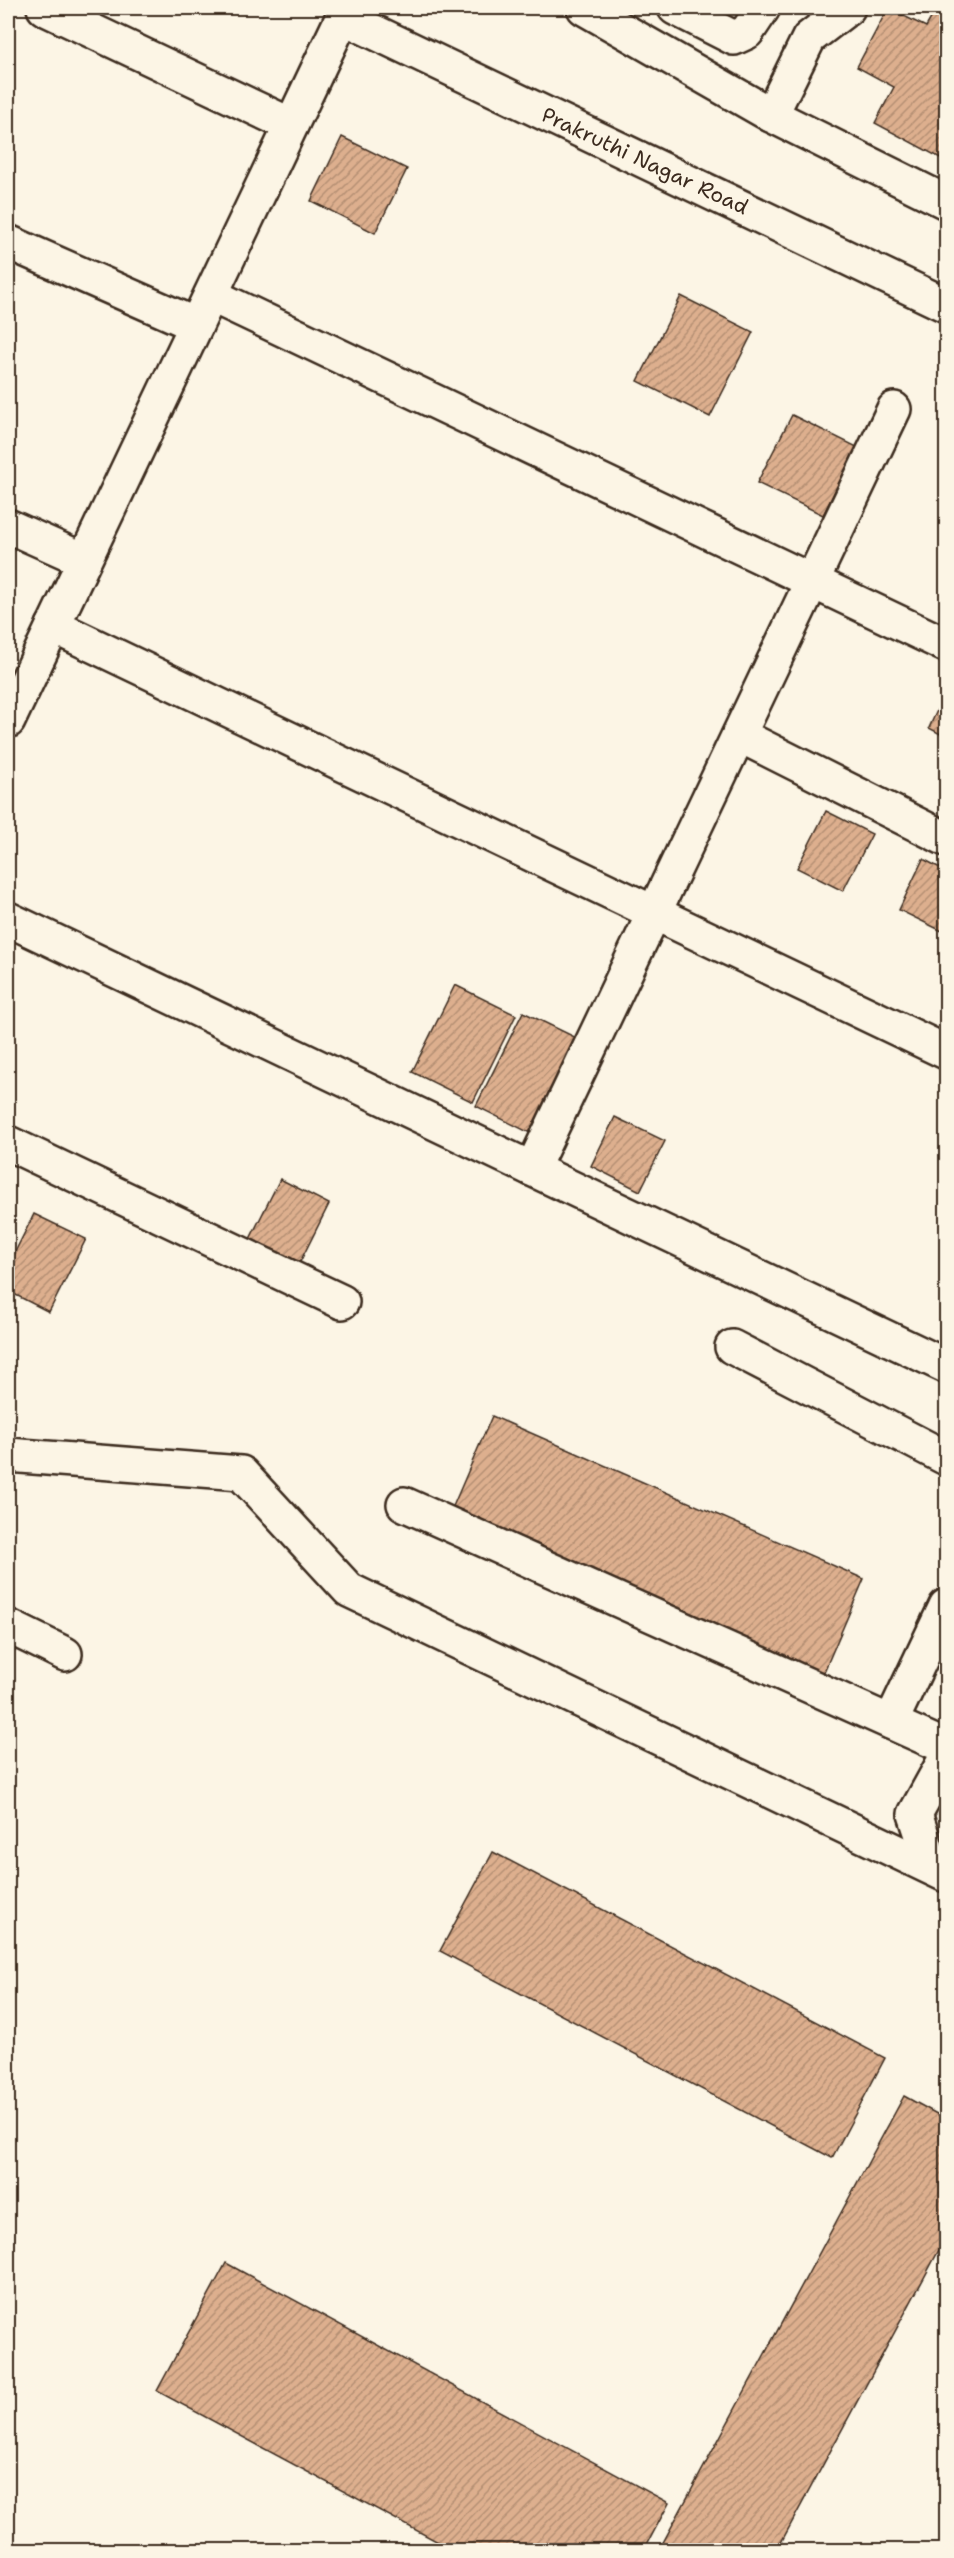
<svg xmlns="http://www.w3.org/2000/svg" width="954" height="2558" font-family="'Shantell Sans',sans-serif">
<defs>
<pattern id="building-hatch" width="6" height="6" patternUnits="userSpaceOnUse" patternTransform="scale(1.5)"><rect width="6" height="6" fill="#ddaf8e"/><path d="M-1 1l2-2M0 6l6-6M5 7l2-2" fill="none" stroke="#b48f73"/></pattern>
</defs>
<rect width="100%" height="100%" fill="#fcf5e5"/>
<filter id="ink" filterUnits="userSpaceOnUse"><feTurbulence type="fractalNoise" baseFrequency=".0167" numOctaves="2"/><feDisplacementMap in="SourceGraphic" scale="12" xChannelSelector="R" yChannelSelector="G"/><feConvolveMatrix kernelMatrix="1 2 1 2 8 2 1 2 1" color-interpolation-filters="sRGB"/></filter>
<g filter="url(#ink)">
<g fill="url(#building-hatch)" stroke="#3b2a1e" stroke-width="1.5">
<polygon points="888,8 926,27 937,8 946,8 946,161 875,123 894,87 857,67"/>
<polygon points="342,137 407,169 375,233 311,201"/>
<polygon points="681,296 753,332 710,417 638,381"/>
<polygon points="792,415 857,447 823,515 757,483"/>
<polygon points="946,691 946,737 929,728"/>
<polygon points="826,811 872,834 843,891 797,868"/>
<polygon points="923,859 946,871 946,933 899,910"/>
<polygon points="455,985 516,1015 473,1102 412,1072"/>
<polygon points="523,1012 585,1042 538,1137 476,1106"/>
<polygon points="615,1117 665,1141 640,1191 591,1166"/>
<polygon points="280,1179 329,1204 297,1268 248,1243"/>
<polygon points="34,1214 86,1239 49,1312 8,1291 8,1266"/>
<polygon points="492,1416 864,1579 820,1681 448,1518"/>
<polygon points="493,1852 885,2058 832,2158 440,1951"/>
<polygon points="904,2096 946,2119 946,2237 777,2550 659,2550"/>
<polygon points="226,2263 669,2503 644,2550 453,2550 157,2391"/>
</g>
<g fill="none" stroke-linecap="round" stroke-linejoin="round">
<defs>
<g id="street">
<polyline points="44,8 291,125"/>
<polyline points="584,8 771,115 946,202"/>
<polyline points="675,8 734,38 747,32 763,8"/>
<polyline points="343,17 946,305"/>
<polyline points="771,115 809,38 848,8"/>
<polyline points="8,242 196,325"/>
<polyline points="211,295 946,645"/>
<polyline points="894,409 532,1169 946,1366"/>
<polyline points="8,526 84,560"/>
<polyline points="53,626 946,1052"/>
<polyline points="8,721 347,8"/>
<polyline points="739,735 946,839"/>
<polyline points="8,919 532,1169"/>
<polyline points="8,1143 342,1302"/>
<polyline points="732,1347 946,1458"/>
<polyline points="8,1455 241,1473 349,1590 946,1875"/>
<polyline points="404,1504 946,1747"/>
<polyline points="8,1626 65,1654"/>
<polyline points="891,1722 946,1606"/>
<polyline points="933,1868 915,1814 946,1758"/>
</g>
</defs>
<use href="#street" stroke="#3b2a1e" stroke-width="38"/>
<use href="#street" stroke="#fcf5e5" stroke-width="33"/>
</g>
</g>
<g text-anchor="middle" stroke-width="4.5" stroke-linejoin="round" paint-order="stroke">
<g font-size="21" fill="#3b2a1e" stroke="#fcf5e5">
<text transform="translate(645 161) rotate(25)" y="7">Prakruthi Nagar Road</text>
</g>
</g>
<rect width="954" height="2558" fill="none" stroke="#fcf5e5" stroke-width="30"/>
<rect x="15" y="15" width="924" height="2528" fill="none" stroke="#3b2a1e" stroke-width="2" filter="url(#ink)"/>
</svg>
